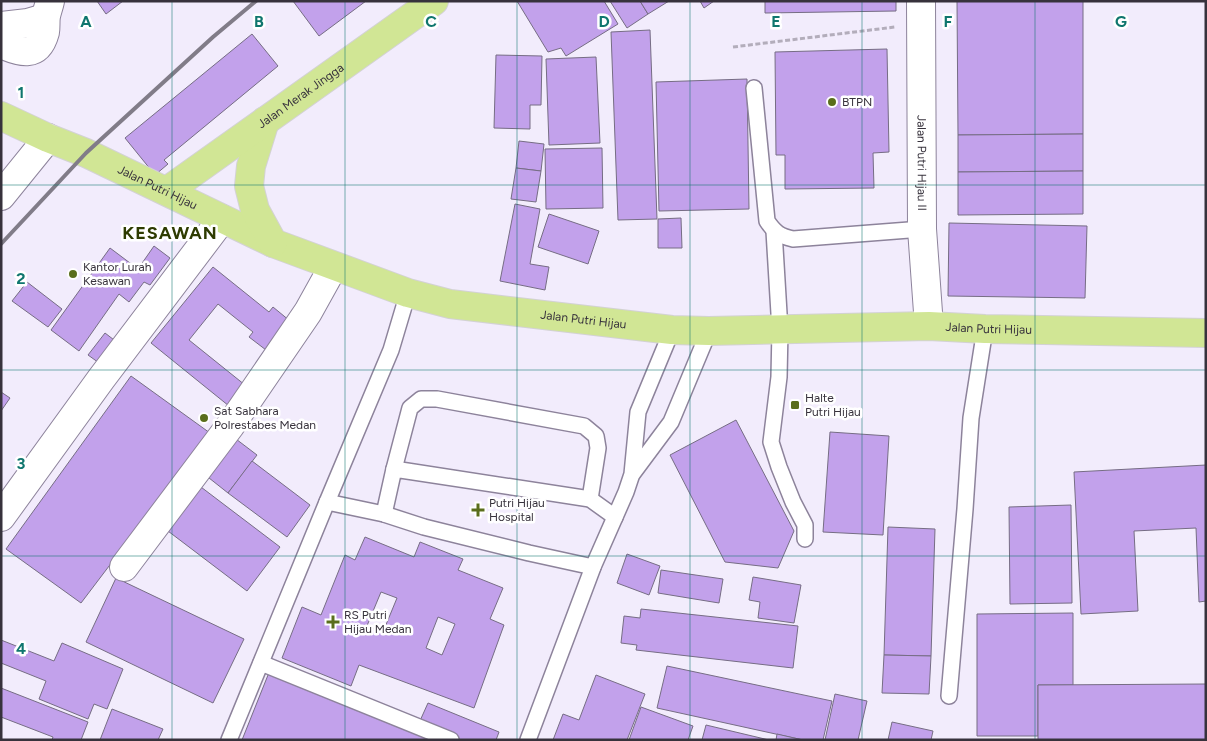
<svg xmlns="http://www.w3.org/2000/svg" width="1207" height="741" font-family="Figtree,sans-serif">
<rect width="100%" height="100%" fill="#f2ecfc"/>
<g fill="#c2a1eb" stroke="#766d84" fill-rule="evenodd">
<polygon points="97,1 123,1 106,14"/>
<polygon points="293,1 366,1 319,36"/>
<polygon points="517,1 604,1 618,24 566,56 561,48 548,52"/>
<polygon points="610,1 640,1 648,14 627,28"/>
<polygon points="640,1 669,1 648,14"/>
<polygon points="700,1 714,1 704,8"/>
<polygon points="765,1 896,1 896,11 765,13"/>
<polygon points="957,1 1083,1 1083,134 958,135"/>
<polygon points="650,30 657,219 618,220 611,32"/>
<polygon points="252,34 278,66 164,160 168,164 155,175 125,138"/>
<polygon points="887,49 889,152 873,153 874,188 785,189 785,155 776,155 775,52"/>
<polygon points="496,55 542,56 541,105 530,105 530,129 494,128"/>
<polygon points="596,57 600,143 549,145 546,59"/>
<polygon points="747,79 749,209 659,211 656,82"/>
<polygon points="1083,134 1083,171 958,172 958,135"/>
<polygon points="519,141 544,144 541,171 516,168"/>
<polygon points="602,148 603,208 546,209 545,149"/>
<polygon points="516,168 541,171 536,202 511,199"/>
<polygon points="1083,171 1083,214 958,215 958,172"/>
<polygon points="515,204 540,209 530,264 549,267 545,290 500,281"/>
<polygon points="549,214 599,231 588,264 538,247"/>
<polygon points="681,218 682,248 658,248 658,219"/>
<polygon points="949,223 1087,226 1085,298 948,296"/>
<polygon points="154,246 170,258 150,285 144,282 129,302 119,294 79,351 51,330 110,248 138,269"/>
<polygon points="213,267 269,312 273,307 290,321 266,350 249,337 253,332 218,304 189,340 245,385 229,406 151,343"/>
<polygon points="27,282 62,309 48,327 12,301"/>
<polygon points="105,333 118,343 102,365 88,355"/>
<polygon points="131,376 210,433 81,603 6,549"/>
<polygon points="1,392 10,398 1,411"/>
<polygon points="736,420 794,531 778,568 725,562 670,455"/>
<polygon points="830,432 889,436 883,535 823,532"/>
<polygon points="232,436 257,455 228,493 204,474"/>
<polygon points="252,461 310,505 287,537 228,493"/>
<polygon points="1206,465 1206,601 1199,602 1196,528 1134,531 1138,611 1081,614 1074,472"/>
<polygon points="197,484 280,547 247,591 164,528"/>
<polygon points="1071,505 1072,603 1010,604 1009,507"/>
<polygon points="888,527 935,529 931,656 884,655"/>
<path d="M365 537 414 557 420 542 463 559 458 570 503 588 490 619 504 625 474 708 359 665 351 686 282 658 302 607 321 615 345 555 355 560ZM381 592 397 598 383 632 373 628 371 635 364 633ZM438 617 455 624 442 655 426 648Z"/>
<polygon points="627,554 660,566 649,595 617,583"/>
<polygon points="661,570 723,579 719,603 658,593"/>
<polygon points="753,577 801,585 794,623 758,618 760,602 749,600"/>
<polygon points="116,578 244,639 213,703 86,642"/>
<polygon points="641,609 798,626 793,668 636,650 637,645 621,643 624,616 640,618"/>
<polygon points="1073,613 1073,685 1038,685 1038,736 977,736 977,614"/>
<polygon points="1,640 54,661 62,643 123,669 107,709 94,704 88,719 39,699 46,681 1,663"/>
<polygon points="884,655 931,656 929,694 882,693"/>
<polygon points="667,666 832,701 823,740 803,740 657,708"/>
<polygon points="270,670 444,740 242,740"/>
<polygon points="596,675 645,694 627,740 553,740 563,714 579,720"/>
<polygon points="1206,684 1206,740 1038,740 1038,685"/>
<polygon points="1,688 88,722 81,740 52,740 53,737 1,717"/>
<polygon points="835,694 867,701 858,740 825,740"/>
<polygon points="428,703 499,732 496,740 460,740 419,723"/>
<polygon points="641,707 693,726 688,740 629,740"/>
<polygon points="112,709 163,729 158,740 100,740"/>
<polygon points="892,722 933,731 931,740 888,740"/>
<polygon points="706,725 769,740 702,740"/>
<polygon points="777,734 803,740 776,740"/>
</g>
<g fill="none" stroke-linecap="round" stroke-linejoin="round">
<defs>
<g id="service">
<path d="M754 88 767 221C775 233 780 236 793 239L922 229"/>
<polyline points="774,231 780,330 779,377 771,442 779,467 793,502 805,525 805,539"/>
<polyline points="394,469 410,408 421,399 437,399 584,426 596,436 598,448 590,499"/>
<polyline points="633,473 671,422 709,331"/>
<polyline points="327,502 384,514 424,527 529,553 593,567"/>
<polyline points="384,514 394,469 590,499 615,517"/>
<polyline points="261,663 451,740"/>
<polyline points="949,696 965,509 971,418 985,329"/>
<polyline points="229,740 327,502 391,350 408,293"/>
<polyline points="528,740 593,567 626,492 632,474 638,412 672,330"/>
</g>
<g id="minor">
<path id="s1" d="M921 1 922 229 929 326"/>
<polyline points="1,26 28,23 45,18"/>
<path d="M1 44C21 53 38 58 45 32 46 27 45 21 46 16 47 11 49 6 50 1"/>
<polyline points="1,196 48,138"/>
<polyline points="1,517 101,379 222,219"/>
<polyline points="124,567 230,426 308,312 333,267"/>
</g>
<g id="primary">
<path id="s2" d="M1 116 48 138 86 153 273 243 408 293 450 304 672 330 709 331 929 326 985 329 1206 333"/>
<polyline points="265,121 251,166 249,186 255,210 273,243"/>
<path id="s3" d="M167 191 434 1"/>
</g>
</defs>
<use href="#service" stroke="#8d839b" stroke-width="18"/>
<use href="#minor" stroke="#8d839b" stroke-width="30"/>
<use href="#primary" stroke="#d3d2d4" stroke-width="30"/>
<polyline stroke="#b3adbb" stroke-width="3" stroke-dasharray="5 2.5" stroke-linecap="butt" points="733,47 895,27"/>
<use href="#service" stroke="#fff" stroke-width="15"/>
<use href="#minor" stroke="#fff" stroke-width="28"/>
<use href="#primary" stroke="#d1e695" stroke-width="28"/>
<polyline stroke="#817c88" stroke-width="4" points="1,244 86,153 213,37 256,1"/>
</g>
<path fill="none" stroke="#0f766e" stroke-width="1" stroke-opacity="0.55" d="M172 1V740M345 1V740M517 1V740M690 1V740M862 1V740M1035 1V740M1 185H1206M1 370H1206M1 556H1206"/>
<g fill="#5a6e1c" stroke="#fff" stroke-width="2">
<circle cx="832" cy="102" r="5"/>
<circle cx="73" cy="274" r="5"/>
<rect x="790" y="400" width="10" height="10" rx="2.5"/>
<circle cx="204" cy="418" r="5"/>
<path d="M475.5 502.5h5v5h5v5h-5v5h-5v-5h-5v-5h5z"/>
<path d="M330.5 614.5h5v5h5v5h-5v5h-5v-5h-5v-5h5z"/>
</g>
<g text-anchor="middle" stroke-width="5" stroke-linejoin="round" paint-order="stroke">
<g font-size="12" fill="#37323c" stroke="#fff">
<text dy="4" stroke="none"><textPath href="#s3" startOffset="164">Jalan Merak Jingga</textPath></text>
<text dy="4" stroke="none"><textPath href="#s1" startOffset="162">Jalan Putri Hijau II</textPath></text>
<text dy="4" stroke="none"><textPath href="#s2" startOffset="172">Jalan Putri Hijau</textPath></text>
<text dy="4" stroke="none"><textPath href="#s2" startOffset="622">Jalan Putri Hijau</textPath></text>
<text dy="4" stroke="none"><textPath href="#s2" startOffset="1028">Jalan Putri Hijau</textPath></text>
</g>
<g font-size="12" fill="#37323c" stroke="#fff" text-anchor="start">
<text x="842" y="106">BTPN</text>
<text x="83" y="271">Kantor Lurah<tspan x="83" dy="14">Kesawan</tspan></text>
<text x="805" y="402">Halte<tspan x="805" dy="14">Putri Hijau</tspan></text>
<text x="214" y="415">Sat Sabhara<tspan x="214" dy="14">Polrestabes Medan</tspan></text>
<text x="489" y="507">Putri Hijau<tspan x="489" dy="14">Hospital</tspan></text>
<text x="344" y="619">RS Putri<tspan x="344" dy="14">Hijau Medan</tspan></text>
</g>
<g font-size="18" font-weight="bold" letter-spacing="1" fill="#2e3b01" stroke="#fff">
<text x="170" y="239">KESAWAN</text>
</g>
</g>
<g font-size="16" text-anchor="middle" font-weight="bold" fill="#0f766e" stroke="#fff" stroke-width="5" stroke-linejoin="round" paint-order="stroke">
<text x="86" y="27">A</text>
<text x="259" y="27">B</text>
<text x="431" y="27">C</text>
<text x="604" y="27">D</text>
<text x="776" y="27">E</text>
<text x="948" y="27">F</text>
<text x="1121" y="27">G</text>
<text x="21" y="98">1</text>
<text x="21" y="284">2</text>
<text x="21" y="469">3</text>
<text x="21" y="654">4</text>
</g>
<rect width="1207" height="741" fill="none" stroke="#37323c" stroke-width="5"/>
</svg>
